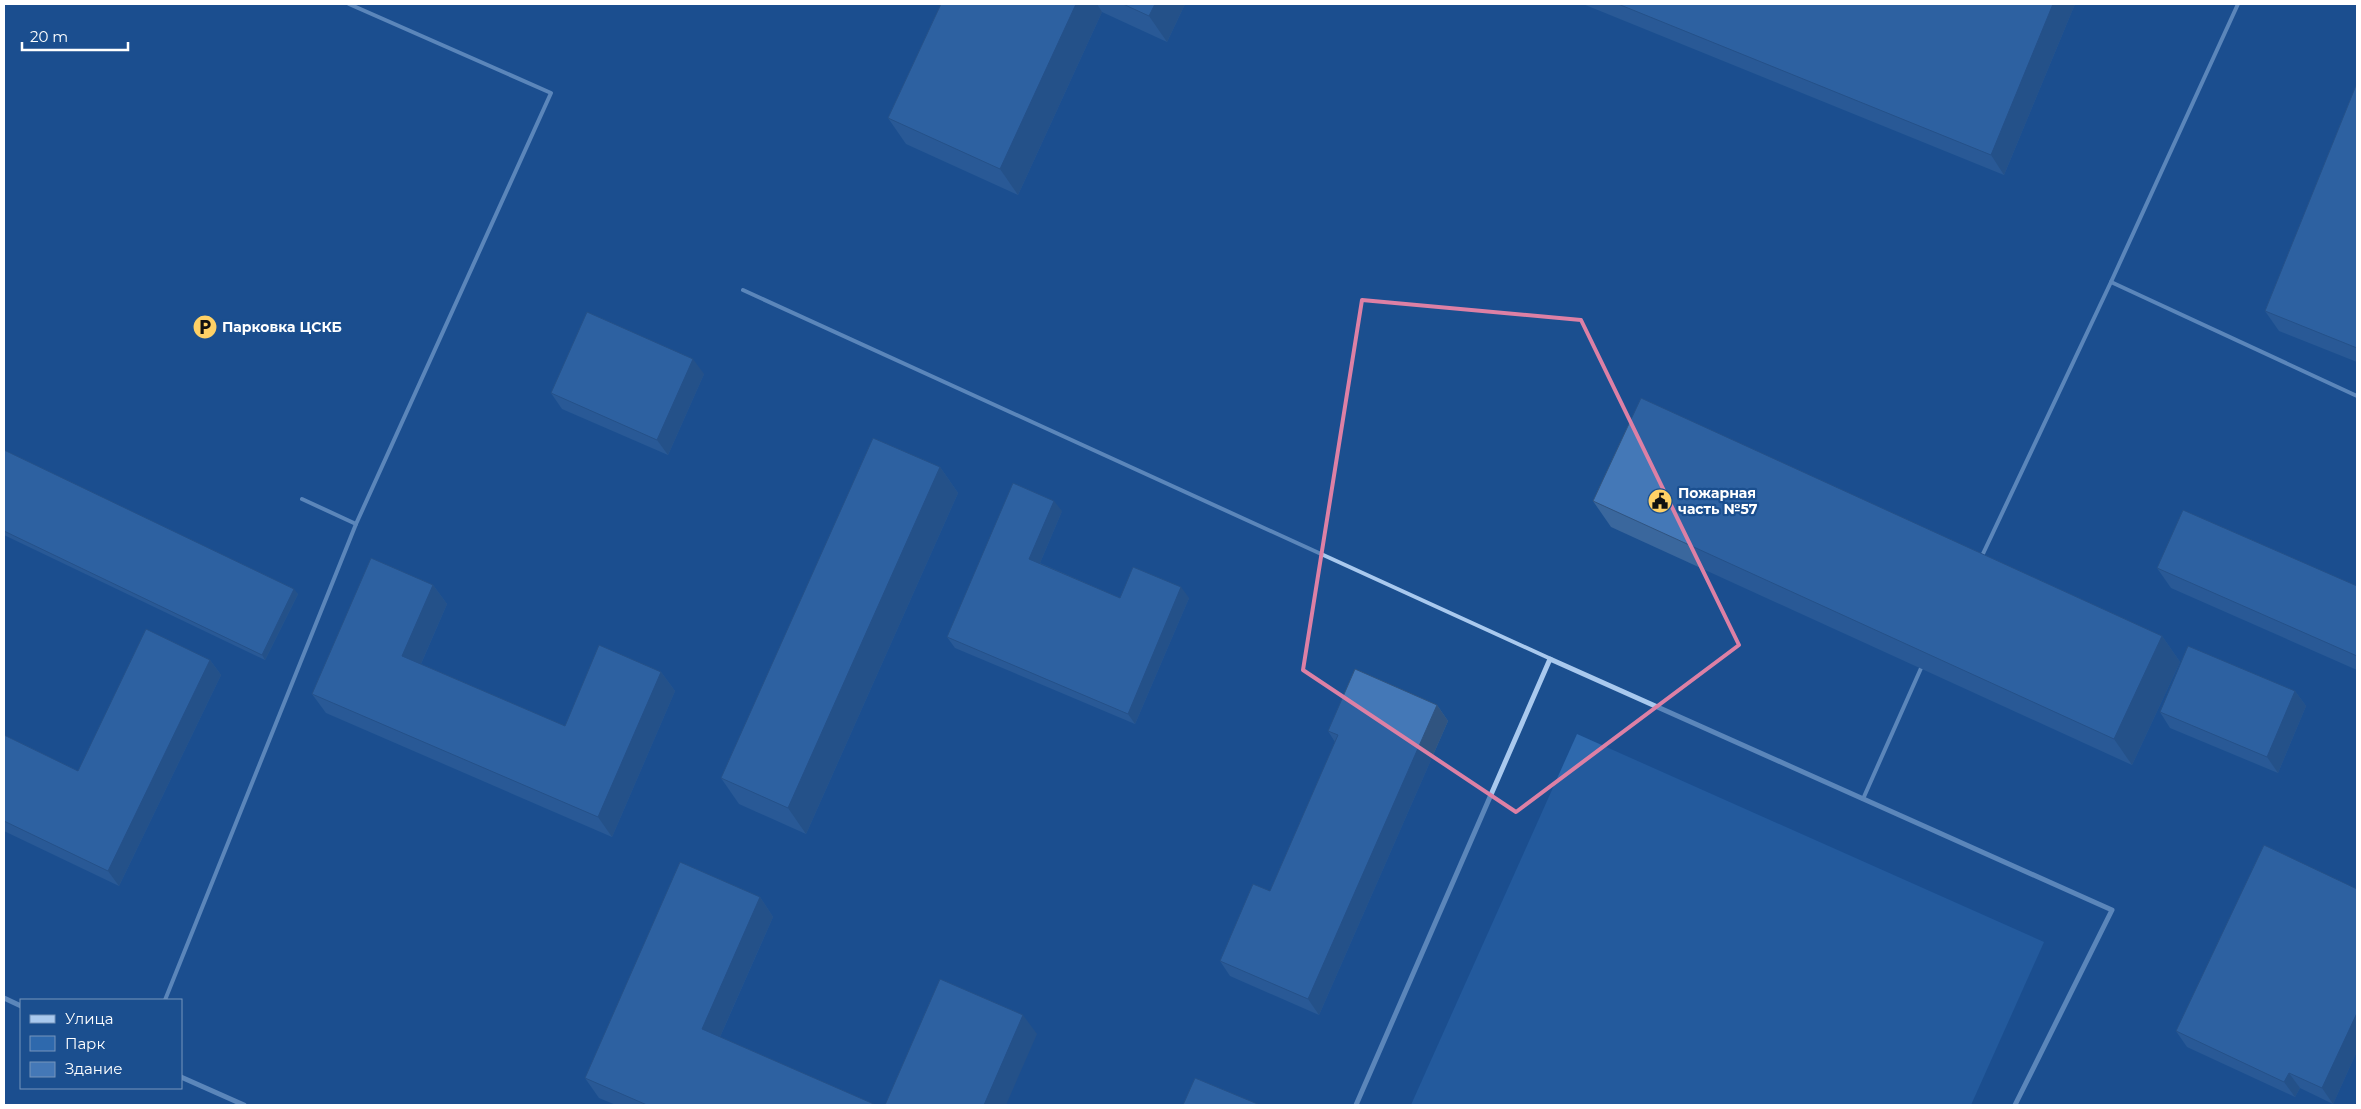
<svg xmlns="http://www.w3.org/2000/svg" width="2361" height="1109" font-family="Montserrat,sans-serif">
<rect width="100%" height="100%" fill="#1b4f8f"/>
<polygon fill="#2e69ad" points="1577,734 2044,942 1971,1105 1411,1105"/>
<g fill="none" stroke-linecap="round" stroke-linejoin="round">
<g stroke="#a9c9ee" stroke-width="4">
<polyline points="2111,282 2357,396"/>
<polyline points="743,290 1551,659"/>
<polyline points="302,499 356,524"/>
<polyline points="1981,558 2111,282 2238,4"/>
<polyline points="1863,799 1922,666"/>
<polyline points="165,1000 356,524 551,93 349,4"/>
</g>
<g stroke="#a9c9ee" stroke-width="5">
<polyline points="4,998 21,1006"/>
<polyline points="181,1077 244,1105"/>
<polyline points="1356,1105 1550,659 2112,910 2015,1105"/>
</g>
</g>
<g fill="#3a679d">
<polygon points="941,4 1185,4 1167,42 1102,12 1018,195 906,144 888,118"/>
<polygon points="1583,4 2075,4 2004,175"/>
<polygon points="2357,83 2357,362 2279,331 2265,311"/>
<polygon points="704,374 668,455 562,409 551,393"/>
<polygon points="4,450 298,594 265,660 4,535"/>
<polygon points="940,467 958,493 806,834 739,804 721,778"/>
<polygon points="1593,501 2162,636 2180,662 2132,765 1611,527"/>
<polygon points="1062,511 1040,563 1120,598 1189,598 1135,724 955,648 947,637"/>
<polygon points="2157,568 2357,586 2357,670 2171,588"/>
<polygon points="433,585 447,604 421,664 565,726 661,672 675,691 612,837 326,713 312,694"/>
<polygon points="210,660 221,675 119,886 4,831 4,735 78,771"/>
<polygon points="2295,691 2306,706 2278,773 2170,728 2160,712"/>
<polygon points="1437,705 1448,721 1319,1015 1230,976 1220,961 1270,891 1335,742 1328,731"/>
<polygon points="2357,889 2357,1051 2333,1104 2300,1088 2295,1097 2187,1047 2176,1031"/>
<polygon points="760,897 773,917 720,1037 876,1105 616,1105 599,1098 585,1078"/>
</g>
<g fill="#305480">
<polygon points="1076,4 1097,4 1102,12 1018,195 1000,169"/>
<polygon points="1155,4 1185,4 1167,42 1149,16"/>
<polygon points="2053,4 2075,4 2004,175 1991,155"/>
<polygon points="693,359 704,374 668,455 657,440"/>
<polygon points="940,467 958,493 806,834 788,808"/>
<polygon points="1054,501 1062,511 1037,570 1029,559"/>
<polygon points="433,585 447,604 416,675 402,656"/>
<polygon points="1181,587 1189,598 1135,724 1128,714"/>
<polygon points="294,589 298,594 265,660 262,655"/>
<polygon points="2162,636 2180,662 2132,765 2114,739"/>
<polygon points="210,660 221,675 119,886 108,871"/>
<polygon points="661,672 675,691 612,837 598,817"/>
<polygon points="2295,691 2306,706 2278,773 2267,757"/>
<polygon points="1437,705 1448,721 1319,1015 1308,999"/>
<polygon points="760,897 773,917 715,1048 702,1029"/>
<polygon points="2357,1013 2357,1051 2333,1104 2322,1088"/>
<polygon points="1023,1015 1037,1034 1006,1105 984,1105"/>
<polygon points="2289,1073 2300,1088 2295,1097 2284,1082"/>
</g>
<g fill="#4478b7" stroke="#305480">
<polygon points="941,4 1076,4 1000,169 888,118"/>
<polygon points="1123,4 1155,4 1149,16"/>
<polygon points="1618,4 2053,4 1991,155"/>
<polygon points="2357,83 2357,348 2265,311"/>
<polygon points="587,312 693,359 657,440 551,393"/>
<polygon points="1641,398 2162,636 2114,739 1593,501"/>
<polygon points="873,438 940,467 788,808 721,778"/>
<polygon points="4,450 294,589 262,655 4,531"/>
<polygon points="1013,483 1054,501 1029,559 1120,598 1133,567 1181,587 1128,714 947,637"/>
<polygon points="2183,510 2357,586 2357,656 2157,568"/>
<polygon points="371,558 433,585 402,656 565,726 599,645 661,672 598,817 312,694"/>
<polygon points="146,629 210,660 108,871 4,821 4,735 78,771"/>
<polygon points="2188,646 2295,691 2267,757 2160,712"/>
<polygon points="1355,669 1437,705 1308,999 1220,961 1253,884 1270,891 1338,735 1328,731"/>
<polygon points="2264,845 2357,889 2357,1013 2322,1088 2289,1073 2284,1082 2176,1031"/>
<polygon points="680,862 760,897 702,1029 876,1105 647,1105 585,1078"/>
<polygon points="940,979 1023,1015 984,1105 885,1105"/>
<polygon points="1195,1078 1260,1105 1183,1105"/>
</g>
<path d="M0 0H2361V1109H0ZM1362 300 1581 320 1739 645 1516 812 1303 670Z" fill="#1b4f8f" fill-opacity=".55" fill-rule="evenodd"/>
<path fill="none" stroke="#dd80a5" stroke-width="4" stroke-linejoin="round" d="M1362 300 1581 320 1739 645 1516 812 1303 670Z"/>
<defs>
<symbol id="parking-disc" viewBox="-11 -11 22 22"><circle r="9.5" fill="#ffd166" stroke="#1b4f8f"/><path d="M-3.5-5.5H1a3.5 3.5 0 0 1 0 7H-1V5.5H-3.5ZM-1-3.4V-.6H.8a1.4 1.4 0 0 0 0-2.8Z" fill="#111"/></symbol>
<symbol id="civic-disc" viewBox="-11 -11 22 22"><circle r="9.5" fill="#ffd166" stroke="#1b4f8f"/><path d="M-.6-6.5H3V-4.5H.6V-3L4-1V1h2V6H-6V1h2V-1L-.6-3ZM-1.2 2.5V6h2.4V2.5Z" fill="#111"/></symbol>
</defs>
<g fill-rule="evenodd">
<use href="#parking-disc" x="191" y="313" width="28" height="28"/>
<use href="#civic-disc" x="1646" y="487" width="28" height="28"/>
</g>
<g text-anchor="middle" stroke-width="4.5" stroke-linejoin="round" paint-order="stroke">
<g font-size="14" font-weight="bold" fill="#fff" stroke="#1b4f8f" text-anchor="start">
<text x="222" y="332">Парковка ЦСКБ</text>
<text x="1678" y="498">Пожарная<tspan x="1678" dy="16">часть №57</tspan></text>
</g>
</g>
<rect width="2361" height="1109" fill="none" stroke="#ffffff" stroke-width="10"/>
<rect x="20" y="999" width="162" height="90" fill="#1b4f8f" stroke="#7695bc"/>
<rect x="30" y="1015" width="25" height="8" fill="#a9c9ee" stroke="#7695bc"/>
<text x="65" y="1024" font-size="15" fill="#ffffff">Улица</text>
<rect x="30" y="1036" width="25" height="15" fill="#2e69ad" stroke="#7695bc"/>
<text x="65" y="1049" font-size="15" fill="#ffffff">Парк</text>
<rect x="30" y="1062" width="25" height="15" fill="#4478b7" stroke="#7695bc"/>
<text x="65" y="1074" font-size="15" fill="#ffffff">Здание</text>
<path d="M22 42v8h106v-8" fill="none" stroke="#ffffff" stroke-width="2.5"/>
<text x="30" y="42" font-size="15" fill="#ffffff" stroke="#1b4f8f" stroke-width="4" paint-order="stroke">20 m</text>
</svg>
